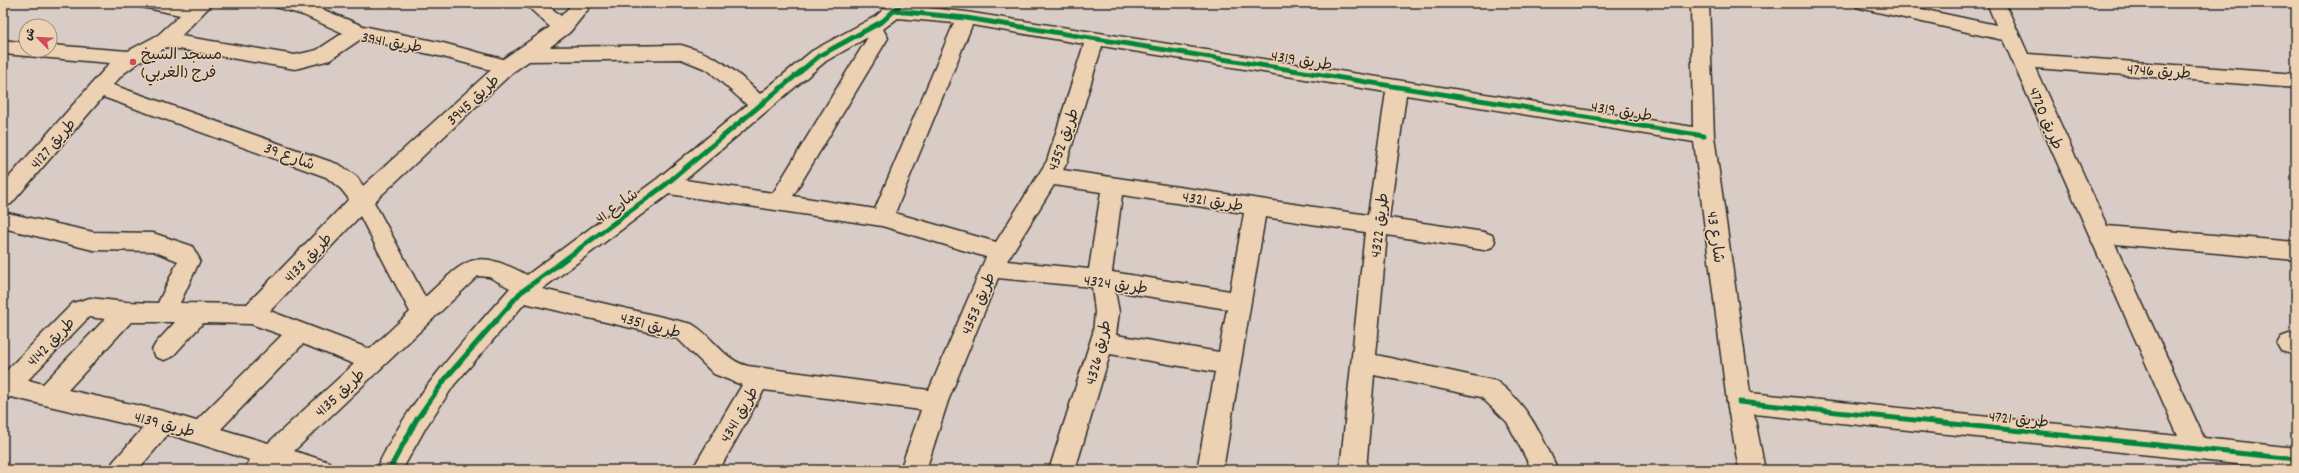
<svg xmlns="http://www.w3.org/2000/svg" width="2299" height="473" font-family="Dekko,'Playpen Sans Arabic',sans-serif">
<rect width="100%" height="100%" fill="#d9ccc6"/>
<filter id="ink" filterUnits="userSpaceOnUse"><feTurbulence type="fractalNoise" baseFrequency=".025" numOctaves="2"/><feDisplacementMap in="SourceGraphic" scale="8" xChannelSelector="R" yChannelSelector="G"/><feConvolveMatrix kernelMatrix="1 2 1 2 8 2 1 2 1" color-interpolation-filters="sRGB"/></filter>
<g filter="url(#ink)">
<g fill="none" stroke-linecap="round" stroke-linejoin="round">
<defs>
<g id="minor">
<path d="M140 3H213L181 36 295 55 317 50 343 33 303 15 275 7 273 3H307L363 26 443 43 503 59 550 27 524 3H545L561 16 573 3H593L570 32 550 47 681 45C717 55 734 69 760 94L812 51 876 16 891 3H911L910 6 966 12 1693 127 1691 3H1709L1714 136 1750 393 2178 436 2003 40 1864 9 1857 7 1855 3H1893L1996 25 1987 3H2005L2028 54 2296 74V88L2035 68 2107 226 2296 242V260L2115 244 2204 438 2296 448V470L1754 414 1765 470H1739L1727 402 1694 142 1406 95 1389 218 1484 232 1492 235 1495 241 1492 247 1484 250 1387 235 1376 355 1496 381C1527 403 1542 436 1558 470H1532L1507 422 1481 397 1374 375 1366 470H1340L1365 232 1265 217 1223 470H1197L1215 372 1110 354 1075 470H1049L1093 333 1095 312 1092 287 998 278 948 401 926 470H900L921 410 764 390 719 470H692L742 385 714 374 678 339 525 303 454 385 426 427 402 470H376C408 400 460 345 510 288L489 277 478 276 294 451 329 462 333 470H283L276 468 273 470H243L250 460 168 434 138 470H109L113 462 143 428 11 397 3 400V374L73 303 90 298 126 302 158 303 178 261 153 251 93 250 3 228V212L93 232 153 233 192 246 200 260 180 303 247 304 349 199 341 189 326 177 103 97 11 204 3 206V184L110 63 3 54V40L26 43V50H50V45L128 51 158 35 180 15 142 7ZM898 18 954 23 875 209 793 196 888 38 883 29ZM972 25 1084 44 1047 161 996 242 895 213ZM868 37 773 193 685 180 826 61ZM361 39 443 57 491 70 363 186 357 177 340 165 113 85 123 74 138 63 167 47 295 69 330 60ZM1102 46 1386 92 1368 215 1063 170 1067 162ZM681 59 708 70 747 105 657 179 527 275C472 246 467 259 425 297L374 202 513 72 529 61ZM1054 185 1101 192 1089 269 1007 261ZM669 194 882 226 986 257 929 390 748 366C723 360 713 336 692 324L542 289ZM1122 195 1244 213 1230 291 1112 272ZM360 216 410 312 370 349 270 311ZM1115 291 1227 309 1219 352 1116 335 1119 312ZM89 317 105 319 43 384 28 380ZM131 322H175L156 343 152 350 156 357 164 360 172 357 203 323 251 324 282 335 196 421 163 411 68 390ZM303 344 354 364 268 443 221 429Z"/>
<polygon points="2289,334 2296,335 2296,355 2281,351 2277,344 2281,337"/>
</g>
</defs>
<use href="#minor" stroke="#2b2b2b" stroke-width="3"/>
<use href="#minor" fill="#ecd1b3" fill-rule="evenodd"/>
<defs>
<g id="cycleway">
<polyline points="895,11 966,18 1704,136"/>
<polyline points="1739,402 2296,459"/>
<polyline points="389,470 417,419 446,378 520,293 665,185 819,56 883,21 902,3"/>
</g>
</defs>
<use href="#cycleway" stroke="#ecd1b3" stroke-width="8"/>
<use href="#cycleway" stroke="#00873e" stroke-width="5"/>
</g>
</g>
<circle fill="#d1495b" stroke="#ecd1b3" stroke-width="1.5" cx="133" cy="62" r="4"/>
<g text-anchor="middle" stroke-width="3" stroke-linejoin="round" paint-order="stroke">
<g font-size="16" fill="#2b2b2b" stroke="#ecd1b3">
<text transform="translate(392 41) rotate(10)" y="6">طريق 3941</text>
<text transform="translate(1302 59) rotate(9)" y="6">طريق 4319</text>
<text transform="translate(2159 70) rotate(4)" y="6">طريق 4746</text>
<text transform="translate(472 99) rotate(-43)" y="6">طريق 3945</text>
<text transform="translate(1622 110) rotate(9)" y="6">طريق 4319</text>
<text transform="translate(2047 118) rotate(67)" y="6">طريق 4720</text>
<text transform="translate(1062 139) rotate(-70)" y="6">طريق 4352</text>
<text transform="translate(52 143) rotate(-49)" y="6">طريق 4127</text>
<text transform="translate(290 155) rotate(20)" y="6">شارع 39</text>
<text transform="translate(1213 200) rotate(9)" y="6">طريق 4321</text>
<text transform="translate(616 205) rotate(-36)" y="6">شارع 41</text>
<text transform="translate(1378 225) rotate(-83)" y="6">طريق 4322</text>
<text transform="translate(1717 237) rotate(82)" y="6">شارع 43</text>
<text transform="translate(307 257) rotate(-46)" y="6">طريق 4133</text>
<text transform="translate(1116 283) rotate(8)" y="6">طريق 4324</text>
<text transform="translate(977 303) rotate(-67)" y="6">طريق 4353</text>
<text transform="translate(651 324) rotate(15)" y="6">طريق 4351</text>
<text transform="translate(50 341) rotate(-46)" y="6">طريق 4142</text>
<text transform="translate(1097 352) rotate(-76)" y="6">طريق 4326</text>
<text transform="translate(339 392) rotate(-43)" y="6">طريق 4135</text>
<text transform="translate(738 414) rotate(-60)" y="6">طريق 4341</text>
<text transform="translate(2019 418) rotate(6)" y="6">طريق 4721</text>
<text transform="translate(165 423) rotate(15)" y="6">طريق 4139</text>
</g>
<g font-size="16" fill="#2b2b2b" stroke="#ecd1b3" text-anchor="start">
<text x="141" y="59">مسجد الشيخ<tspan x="141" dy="18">فرج (الغربي)</tspan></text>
</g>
</g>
<rect width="2299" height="473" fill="none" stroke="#ecd1b3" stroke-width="16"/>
<rect x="8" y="8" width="2283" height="457" fill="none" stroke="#2b2b2b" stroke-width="1.5" filter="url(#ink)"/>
<g transform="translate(38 38) rotate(294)"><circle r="19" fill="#ecd1b3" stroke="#9f8f7d"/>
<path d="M0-3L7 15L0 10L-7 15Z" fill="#d1495b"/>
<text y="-6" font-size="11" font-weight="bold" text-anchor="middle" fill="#2b2b2b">ش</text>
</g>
</svg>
